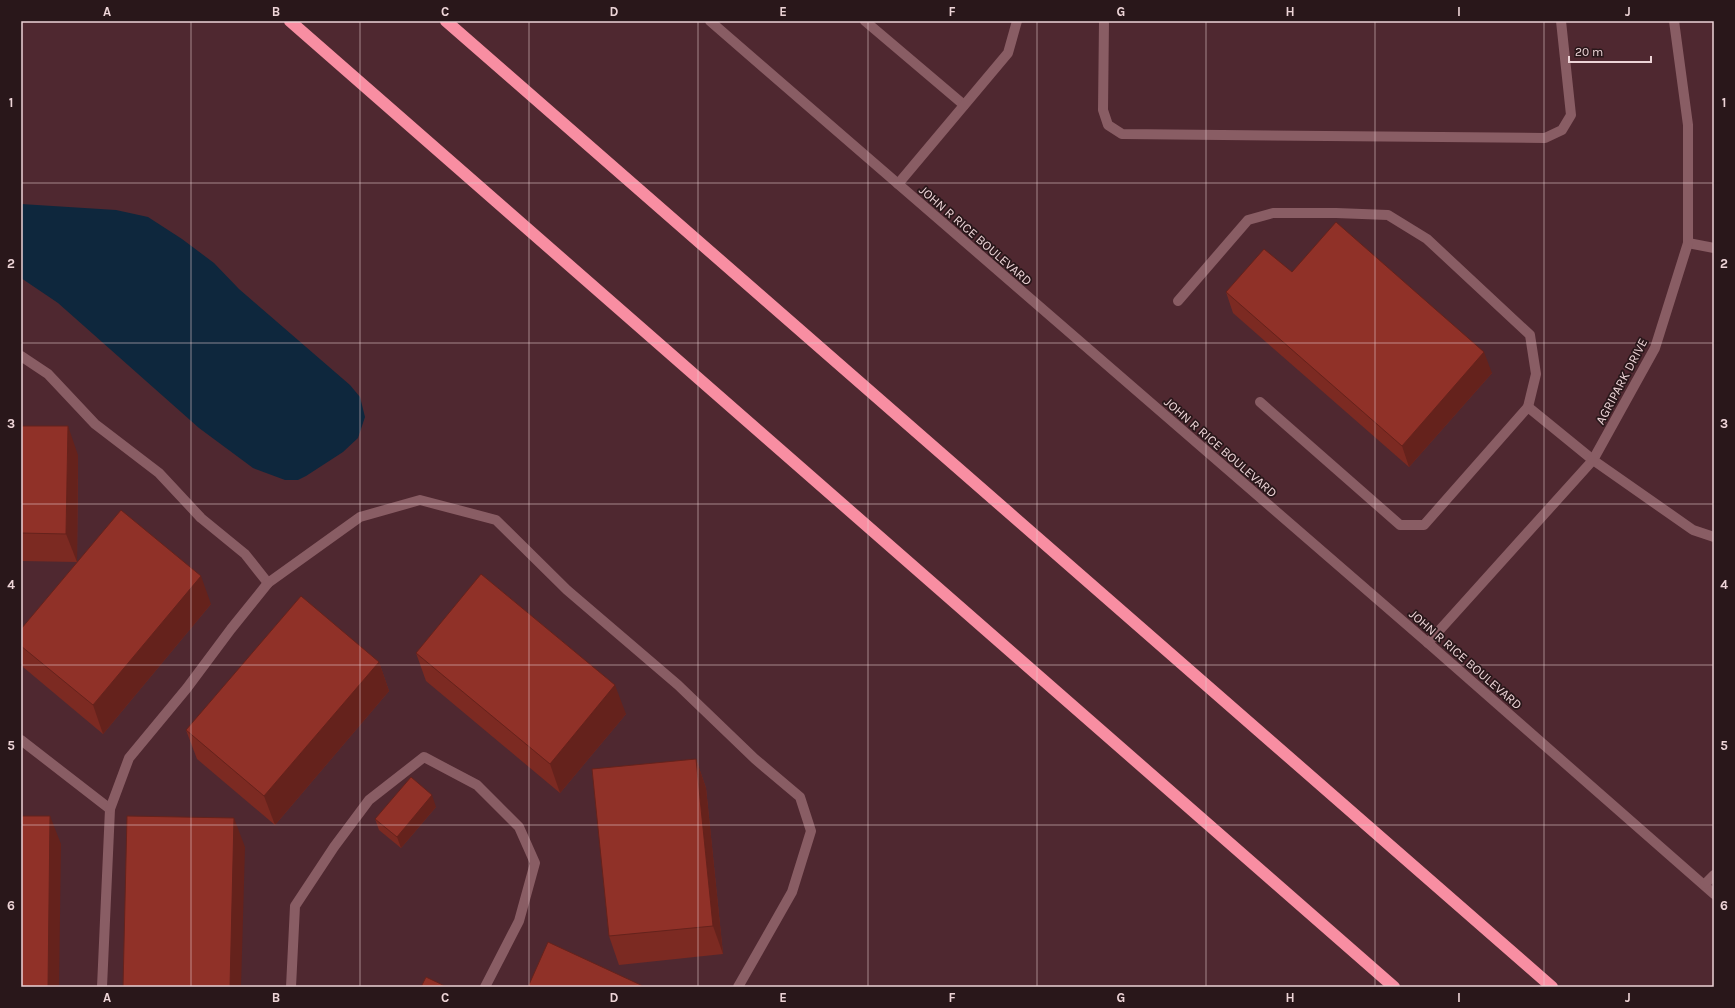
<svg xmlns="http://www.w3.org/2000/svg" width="1735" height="1008" font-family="Karla,sans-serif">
<rect width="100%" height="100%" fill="#4f2830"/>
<polygon fill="#0e273d" points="21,204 116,210 148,217 182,239 214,263 239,289 350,385 360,397 365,417 358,438 343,452 306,476 298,480 285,480 253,468 199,428 58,303 21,278"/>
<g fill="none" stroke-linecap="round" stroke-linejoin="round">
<g stroke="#895d64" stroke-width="10">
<polyline points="710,21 1428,643 1714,894"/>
<polyline points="865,21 964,105"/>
<polyline points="1104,21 1103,110 1108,125 1122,134 1545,138 1562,130 1571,115 1561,21"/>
<polyline points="898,184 1008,53 1017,21"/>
<polyline points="1688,243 1714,248"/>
<polyline points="1178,301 1248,220 1273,213 1336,213 1388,215 1427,239 1530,335 1536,374 1528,407"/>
<polyline points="21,356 48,374 95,424 159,473 201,518 245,554 268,583 360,517 420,500 496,520 567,590 678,685 755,759 800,797 811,831 792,892 738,987"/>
<polyline points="1260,402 1400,525 1424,525 1528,407 1593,460 1693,530 1714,537"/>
<polyline points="1428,643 1593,460 1655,348 1688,243 1688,125 1674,21"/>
<polyline points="21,740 110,809 102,987"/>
<polyline points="110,809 129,758 187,688 231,629 268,583"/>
<polyline points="1705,884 1714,875"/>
<polyline points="291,987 295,906 334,847 369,800 424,757 477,785 519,827 535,863 519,921 485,987"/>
</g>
<g stroke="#f88ea2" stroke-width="12">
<polyline points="290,21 1394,987"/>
<polyline points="446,21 1552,987"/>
</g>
</g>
<g fill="#7c2a22">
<polygon points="1292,272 1492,373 1409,467 1233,313 1226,292"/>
<polygon points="21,426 78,455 77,562 21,561"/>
<polygon points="211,604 103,734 23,667 21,662 21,629"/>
<polygon points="416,653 626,714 560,793 426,681"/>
<polygon points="379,662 389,691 275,825 197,759 186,730"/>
<polygon points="696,759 706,788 723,954 619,965 609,936"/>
<polygon points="436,807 401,848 379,830 375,819"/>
</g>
<g fill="#65221c">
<polygon points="1484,352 1492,373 1409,467 1402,446"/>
<polygon points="68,426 78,455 77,562 66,534"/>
<polygon points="201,576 211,604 103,734 93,705"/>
<polygon points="379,662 389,691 275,825 264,796"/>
<polygon points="615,685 626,714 560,793 550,764"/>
<polygon points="696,759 706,788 723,954 713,926"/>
<polygon points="432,795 436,807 401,848 397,837"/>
<polygon points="50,816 61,844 59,987 48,987"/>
<polygon points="234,818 245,847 241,987 230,987"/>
</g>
<g fill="#903128" stroke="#65221c">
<polygon points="1336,222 1484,352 1402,446 1226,292 1264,249 1292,272"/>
<polygon points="21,426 68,426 66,534 21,533"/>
<polygon points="121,510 201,576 93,705 21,646 21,629"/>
<polygon points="481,574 615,685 550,764 416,653"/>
<polygon points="301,596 379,662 264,796 186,730"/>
<polygon points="696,759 713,926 609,936 592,769"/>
<polygon points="411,777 432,795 397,837 375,819"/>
<polygon points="21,816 50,816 48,987 21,987"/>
<polygon points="127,816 234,818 230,987 123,987"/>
<polygon points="548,942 643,986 643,987 528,987"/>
<polygon points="426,977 447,987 421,987"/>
</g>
<path fill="none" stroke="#edd4d7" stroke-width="1" stroke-opacity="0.55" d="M191 21V987M360 21V987M529 21V987M698 21V987M868 21V987M1037 21V987M1206 21V987M1375 21V987M1544 21V987M21 183H1714M21 343H1714M21 504H1714M21 665H1714M21 825H1714"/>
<g text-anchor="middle" stroke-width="3.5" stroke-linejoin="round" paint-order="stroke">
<g font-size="13" fill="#edd4d7" stroke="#29171a">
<text transform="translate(976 235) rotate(41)" y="5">JOHN R RICE BOULEVARD</text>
<text transform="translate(1621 381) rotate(-62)" y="5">AGRIPARK DRIVE</text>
<text transform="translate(1221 447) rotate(41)" y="5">JOHN R RICE BOULEVARD</text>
<text transform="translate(1466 659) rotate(41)" y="5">JOHN R RICE BOULEVARD</text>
</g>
</g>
<rect width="1735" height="1008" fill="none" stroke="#29171a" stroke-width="44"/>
<path d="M1569 56v6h82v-6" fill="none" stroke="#edd4d7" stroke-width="2"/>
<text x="1575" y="56" font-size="12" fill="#edd4d7" stroke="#29171a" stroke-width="3" paint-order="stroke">20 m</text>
<rect x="22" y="22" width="1691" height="964" fill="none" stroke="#edd4d7" stroke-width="1.5"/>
<g font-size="13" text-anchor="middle" font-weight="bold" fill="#edd4d7">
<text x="107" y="16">A</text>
<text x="276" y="16">B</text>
<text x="445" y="16">C</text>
<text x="614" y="16">D</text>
<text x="783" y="16">E</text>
<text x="952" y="16">F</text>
<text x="1121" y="16">G</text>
<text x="1290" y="16">H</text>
<text x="1459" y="16">I</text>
<text x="1628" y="16">J</text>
<text x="11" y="107">1</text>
<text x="1724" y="107">1</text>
<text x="11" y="268">2</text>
<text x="1724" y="268">2</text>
<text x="11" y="428">3</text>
<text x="1724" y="428">3</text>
<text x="11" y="589">4</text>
<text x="1724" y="589">4</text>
<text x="11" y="750">5</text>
<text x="1724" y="750">5</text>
<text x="11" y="910">6</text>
<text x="1724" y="910">6</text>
<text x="107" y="1002">A</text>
<text x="276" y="1002">B</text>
<text x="445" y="1002">C</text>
<text x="614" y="1002">D</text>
<text x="783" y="1002">E</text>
<text x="952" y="1002">F</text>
<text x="1121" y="1002">G</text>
<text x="1290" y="1002">H</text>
<text x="1459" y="1002">I</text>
<text x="1628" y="1002">J</text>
</g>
</svg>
